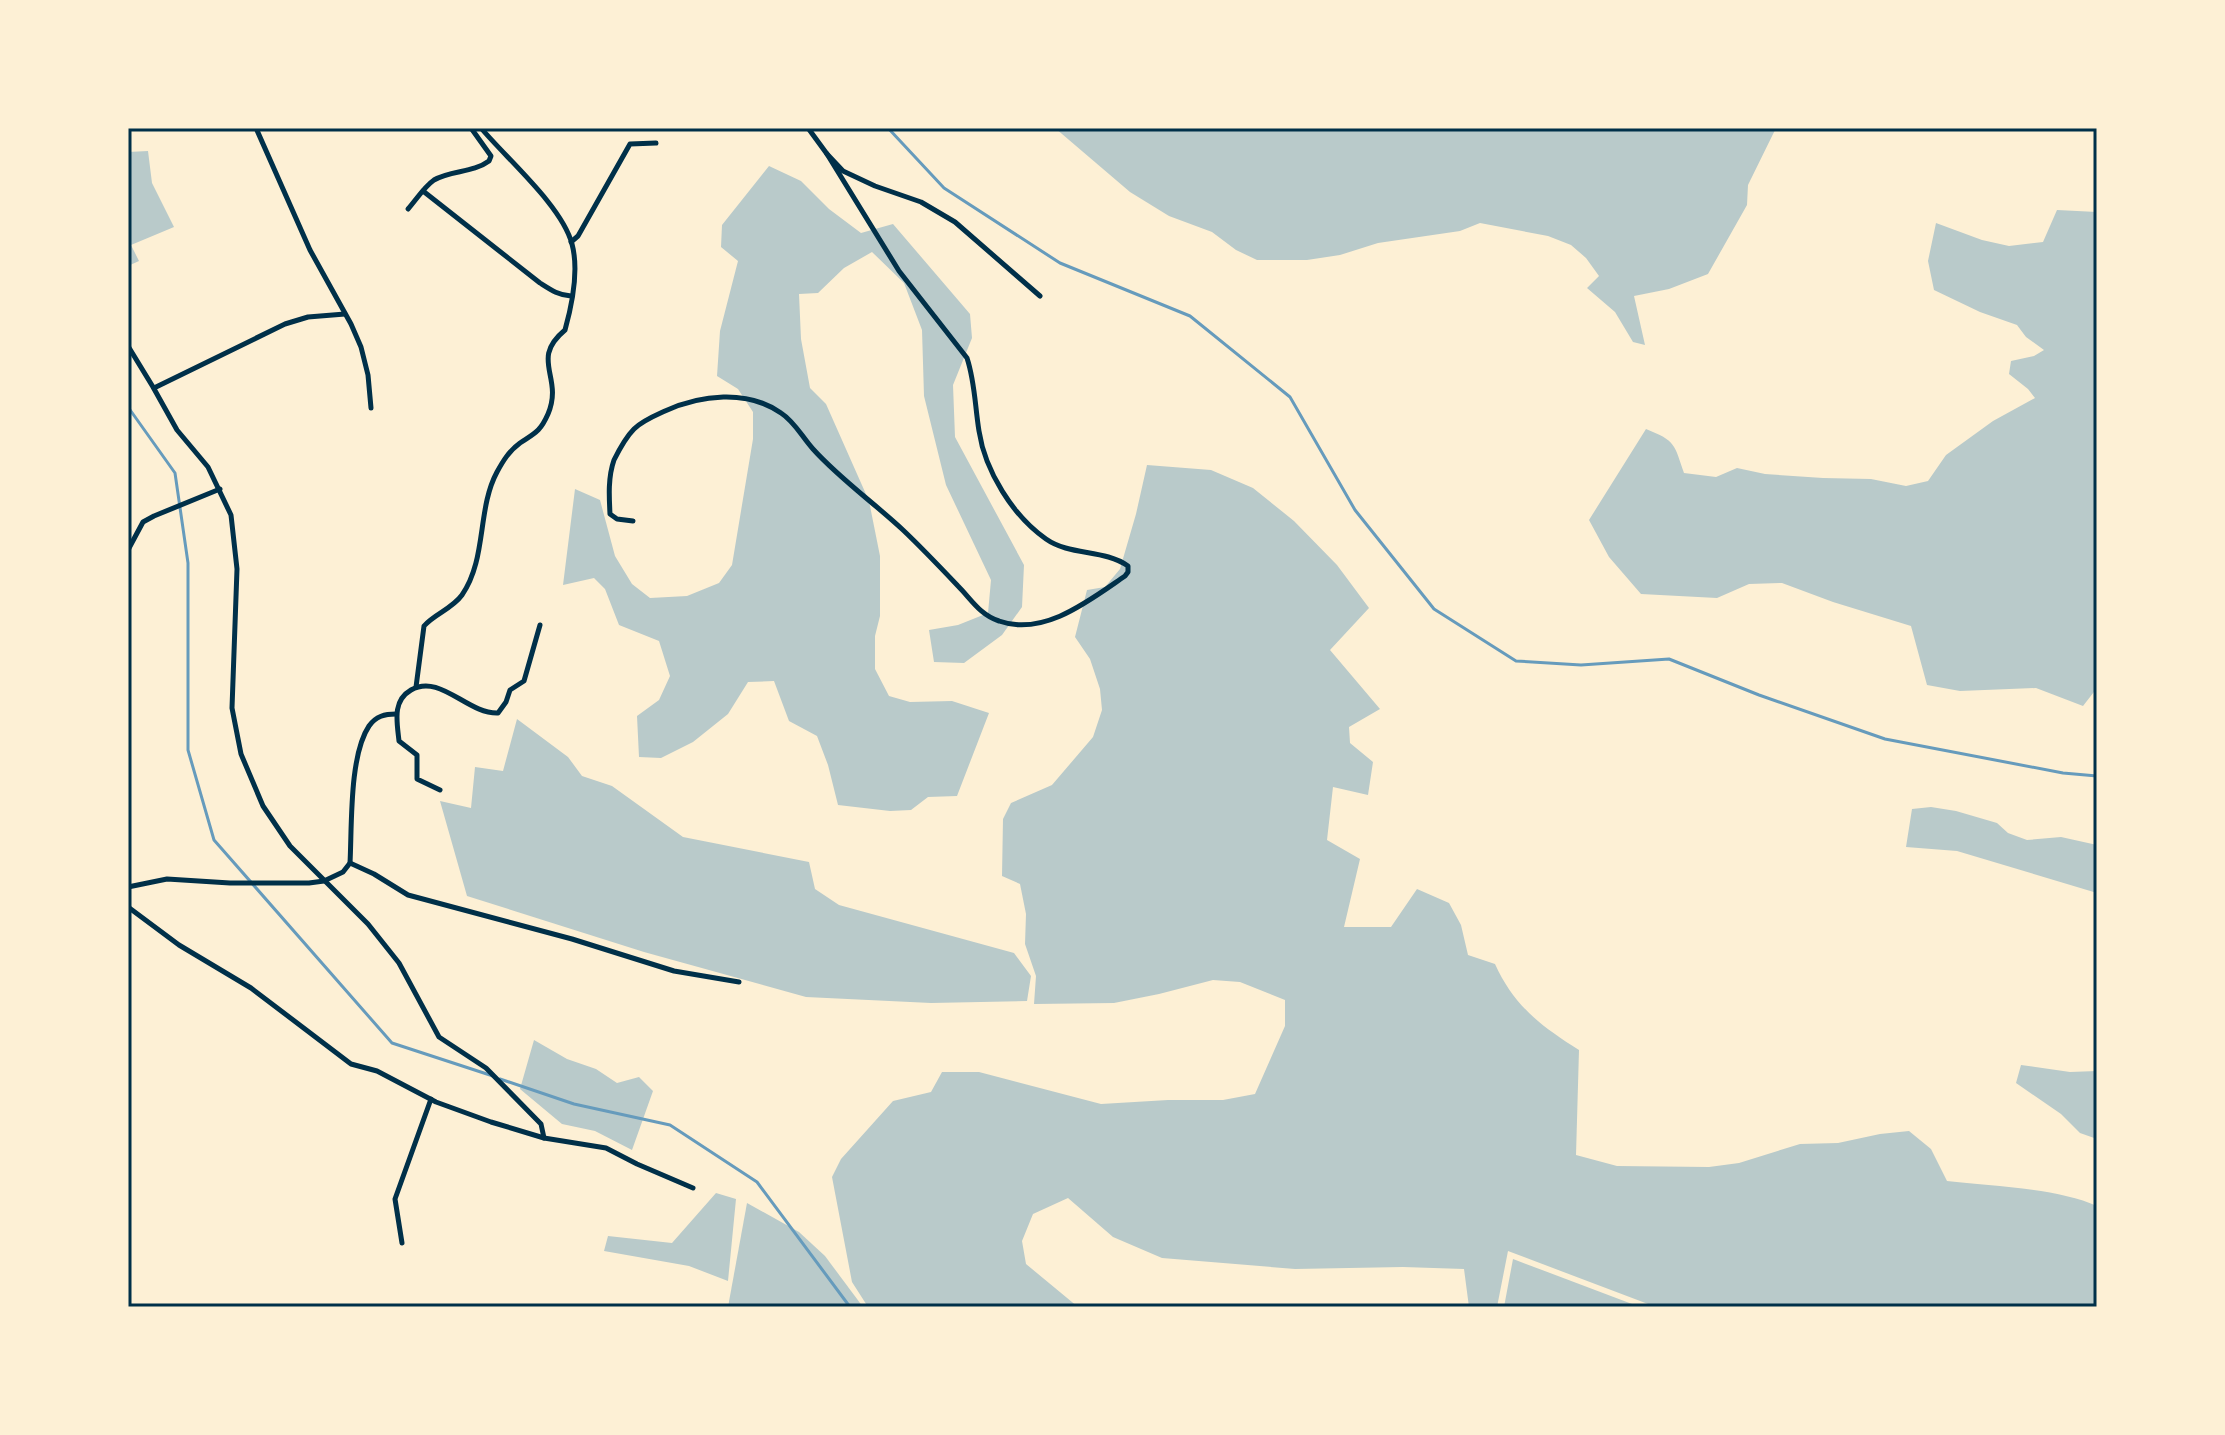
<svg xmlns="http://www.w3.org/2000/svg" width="2225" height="1435" font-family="'DM Sans',sans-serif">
<rect width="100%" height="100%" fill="#fdf0d5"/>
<g fill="#b9caca">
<polygon points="1055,128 1776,128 1748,185 1747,205 1708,274 1669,289 1634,296 1645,345 1633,342 1615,312 1587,288 1599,276 1586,258 1571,245 1548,236 1480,223 1460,231 1378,243 1340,255 1307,260 1257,260 1236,250 1212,232 1169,216 1130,192"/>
<polygon points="148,151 152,183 174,227 131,245 139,261 128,266 128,152"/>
<polygon points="769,166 801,181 829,209 861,233 893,224 970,314 972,338 953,385 955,437 1024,565 1022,607 1002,635 964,663 934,662 929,630 958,625 988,613 991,580 946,485 924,396 922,330 904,283 872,252 844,268 818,293 799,294 801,339 810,388 826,404 869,501 880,556 880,616 875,636 875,669 889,696 910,702 952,701 989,713 957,796 928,797 911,810 890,811 838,805 828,765 817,736 789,721 774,681 748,682 728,714 693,742 661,758 639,757 637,716 659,700 670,676 659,641 619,625 605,589 594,578 563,585 575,489 600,500 615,556 632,584 650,598 687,596 719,583 732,565 753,439 753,412 738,389 717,376 720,331 738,261 721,247 722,225"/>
<path d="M2057 210 2097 212V688L2083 706 2036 688 1960 691 1927 685 1911 626 1833 602 1782 583 1749 584 1717 598 1641 594 1609 557 1589 520 1646 429C1676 441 1674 444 1684 473L1716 477 1737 468 1765 474 1823 478 1871 479 1906 486 1928 481 1946 455 1993 421 2035 398 2028 389 2009 374 2011 361 2034 356 2044 350 2026 337 2017 325 1980 312 1934 290 1928 261 1936 223 1982 240 2009 246 2043 242Z"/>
<path d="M1147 465 1211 470 1253 488 1294 521 1337 565 1369 608 1330 650 1380 709 1349 727 1350 743 1373 762 1368 795 1333 787 1327 840 1360 859 1344 927H1391L1417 889 1449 903 1461 925 1468 955 1495 964C1514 1006 1541 1026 1579 1050L1576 1155 1617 1166 1709 1167 1739 1163 1800 1144 1838 1143 1880 1134 1909 1131 1931 1149 1947 1181C1991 1186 2058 1188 2097 1206V1307H1656L1508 1251 1497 1307H1469L1464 1269 1403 1267 1295 1269 1162 1258 1113 1237 1068 1198 1033 1214 1022 1241 1026 1264 1078 1307H868L852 1282 832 1177 841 1159 893 1101 931 1092 942 1072H979L1101 1104 1168 1100H1223L1255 1094 1285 1026V1000L1240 982 1213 980 1159 994 1114 1003 1034 1004 1036 976 1025 944 1026 914 1020 884 1002 876 1003 819 1011 803 1052 785 1093 737 1102 710 1100 689 1090 659 1075 637 1087 590 1105 587 1120 569 1136 514Z"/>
<polygon points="517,719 568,757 582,776 612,786 683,837 809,862 815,889 839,905 1014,953 1031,976 1027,1001 931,1003 806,997 644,952 467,896 440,801 471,808 475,767 503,771"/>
<polygon points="1931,807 1956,811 1997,823 2008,833 2027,840 2061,837 2097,845 2097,893 1957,851 1906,847 1912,809"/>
<polygon points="534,1040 567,1059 596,1069 617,1083 639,1077 653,1091 632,1150 595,1131 562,1124 520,1089"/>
<polygon points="2021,1065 2070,1072 2097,1071 2097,1139 2080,1133 2061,1114 2016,1083"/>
<polygon points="716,1193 736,1199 728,1281 689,1266 604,1251 608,1236 672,1243"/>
<polygon points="747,1203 799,1232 825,1256 863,1307 728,1307"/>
<polygon points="1513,1259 1640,1307 1504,1307"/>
</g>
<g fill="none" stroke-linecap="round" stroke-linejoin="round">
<g stroke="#669bbc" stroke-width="3">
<polyline points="888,128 944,188 1060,263 1190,316 1290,397 1355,510 1434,609 1516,661 1581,665 1669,659 1759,695 1885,739 2063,773 2097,776"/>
<polyline points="128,407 175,473 188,563 188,750 214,840 392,1043 493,1076"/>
<polyline points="500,1079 574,1104 670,1125 757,1182 850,1307"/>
</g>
<g stroke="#003049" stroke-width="5">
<polyline points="256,128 310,250 351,324 361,347 368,375 371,408"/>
<polyline points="808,128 827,154 843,171 875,186 921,202 955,222 1040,296"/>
<path d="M423 191 540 283C551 290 558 295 571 296"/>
<path d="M408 209C416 200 424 187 434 180 451 170 473 173 489 161L491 156 471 128"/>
<polyline points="571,242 578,236 630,144 656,143"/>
<polyline points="128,346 153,387 177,430 208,467 231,515 237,569 232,708 241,754 263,806 290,846 368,924 399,963 439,1037 486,1068 541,1124 544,1138"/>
<polyline points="154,388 285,324 308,317 345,314"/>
<path d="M633 521 617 519 610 514C609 496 608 477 614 460 619 450 626 437 634 429 642 421 654 416 665 411 700 395 747 389 781 413 795 422 802 437 813 449 840 479 873 502 903 530 922 548 940 567 958 586 971 599 980 615 999 621 1044 637 1090 600 1125 576L1128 572V566C1104 549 1070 556 1046 539 1013 516 985 471 979 431 975 407 975 382 967 358L899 271 827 154"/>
<polyline points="128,550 143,522 154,516 220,489"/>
<path d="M416 687 424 626C434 614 452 609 462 595 487 559 477 509 497 472 503 461 509 451 520 443 535 433 540 432 548 414 564 376 529 360 565 330 572 305 579 270 572 244 562 206 507 159 481 128"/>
<path d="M440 790 417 779V755L399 741C397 722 392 701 411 690 440 673 467 714 498 713L506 702 510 690 524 681 540 625"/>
<polyline points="350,863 374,874 408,895 572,939 674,971 739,982"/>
<path d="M128 887 167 879 230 883H309L324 881 343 872 350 863C352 827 349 756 369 726 376 716 385 714 396 714"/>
<polyline points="128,907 179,945 251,988 351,1064 377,1071 436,1102 491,1122 544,1138 606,1148 637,1164 693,1188"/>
<polyline points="402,1243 395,1199 431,1099"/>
</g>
</g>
<rect width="2225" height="1435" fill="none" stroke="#fdf0d5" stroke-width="260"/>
<rect x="130" y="130" width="1965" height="1175" fill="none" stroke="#003049" stroke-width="3"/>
</svg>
